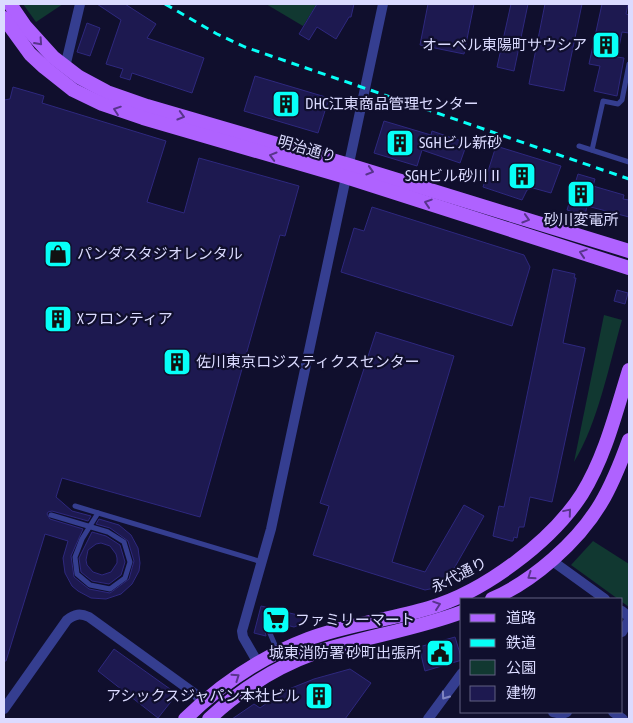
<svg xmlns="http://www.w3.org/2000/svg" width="633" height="723" font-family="'Asap Condensed','Noto Sans JP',sans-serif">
<rect width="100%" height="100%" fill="#100f2d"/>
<g fill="#113831">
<polygon points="23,4 63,4 36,22"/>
<polygon points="266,4 317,4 303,26"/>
<path d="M604 315 622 320C609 365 598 423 574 462Z"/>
<polygon points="593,541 629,564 629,607 622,602 622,599 618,599 571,565"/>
</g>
<g fill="#1d1950" stroke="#2e287e" fill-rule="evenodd">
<polygon points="97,4 125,4 156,24 147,38 204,58 192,93 132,73 130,80 120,77 123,69 106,64 121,20"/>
<polygon points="317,4 354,4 351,17 349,17 336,39 317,27 309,40 299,34"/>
<polygon points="428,4 474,4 464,54 420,45"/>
<polygon points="511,4 528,4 514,71 497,67"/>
<polygon points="545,4 582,4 564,91 529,84"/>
<polygon points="602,4 628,4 626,14 629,15 629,33 622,32 617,57 624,58 617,96 594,91 600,66 589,64"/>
<polygon points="87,23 100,28 90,56 77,52"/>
<polygon points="255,76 329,98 318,133 244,111"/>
<polygon points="13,87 44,96 42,103 166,141 147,202 184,213 199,158 299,186 285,236 280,235 200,517 62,478 56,497 72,511 91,516 88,521 52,511 48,512 47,514 50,519 83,529 71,556 74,577 89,589 110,593 129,579 134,561 128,541 110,528 96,524 99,519 119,525 131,535 138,548 140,563 139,571 132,584 121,594 106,599 91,598 78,591 72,586 65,573 63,558 68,541 45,534 6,661 4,661 4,100 10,99"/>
<polygon points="384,121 431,135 432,131 467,143 460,163 422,150 417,166 374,153"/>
<polygon points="496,146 561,166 551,193 533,188 527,190 522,200 483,187"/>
<polygon points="578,174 595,179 593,186 624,195 623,199 629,200 629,217 587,206 585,215 567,210"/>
<polygon points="372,207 524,255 530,267 512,326 341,272 354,228 364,231"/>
<polygon points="553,269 575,274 574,278 576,278 563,343 585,348 552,502 530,497 524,527 519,527 517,538 514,537 513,541 511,541 493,536 499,506 504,507"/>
<polygon points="617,290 628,293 625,304 614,301"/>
<polygon points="376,332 454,356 392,562 425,572 464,505 484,516 444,586 425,590 313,555 329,506 320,503"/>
<path d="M92 532 106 536 120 545 125 562 121 575 109 584 92 581 81 572 79 558ZM101 543 110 546 116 554 117 558V563L111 572 102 575 93 572 87 565 86 560 88 550 96 544Z"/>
<polygon points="261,606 306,617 304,623 294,627 275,622 270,619 267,622 265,631 266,636 254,633"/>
<polygon points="455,637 462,660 425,671 419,647"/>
<polygon points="114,649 177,694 158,718 98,671"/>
<polygon points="350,669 371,683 345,719 232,719 254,704 260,708 284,691 314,679"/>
</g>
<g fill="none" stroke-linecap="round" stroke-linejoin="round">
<g stroke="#353e90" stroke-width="5">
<polyline points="579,146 629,162"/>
<polyline points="592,150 603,101 618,104 622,100 629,64"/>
<polyline points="75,506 262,562"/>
<polyline points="51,515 108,532 124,542 130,562 125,578 110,589 90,585 77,574 75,557 82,539 98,513"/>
<polyline points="271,623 269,631 278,652"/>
</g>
<g stroke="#353e90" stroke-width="10">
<polyline points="65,67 80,4"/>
<polyline points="551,560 605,599"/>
<polyline points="622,611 629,617"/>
<polyline points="622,632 629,620"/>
<path d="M4 709 67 620C75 614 80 613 89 617L194 693 203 702"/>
<polyline points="553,712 562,714 567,712"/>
<polyline points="613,712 623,719"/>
</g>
<g stroke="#353e90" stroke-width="10">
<polyline points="258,663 243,637 242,631 271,529 383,4"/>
<polyline points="428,719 462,673"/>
</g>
<g stroke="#af62ff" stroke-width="14">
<polyline points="10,4 25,26 53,57 79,77 107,92 147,106 349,165 629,251"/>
<polyline points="4,18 30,54 44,67 73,90 102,104 143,118 346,177 629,268"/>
<path d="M492 599C533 581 578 542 601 503 613 483 621 462 629 440"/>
<path d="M185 719C221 684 261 657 308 639 347 624 389 620 429 608 484 592 551 542 582 494 605 457 616 412 629 370"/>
<path d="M209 719C239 691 276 667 315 653 363 637 414 630 462 612"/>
</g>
<polyline stroke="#07fff7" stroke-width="3" stroke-dasharray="8 6" stroke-linecap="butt" points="165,4 217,34 245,47 629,179"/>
</g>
<defs><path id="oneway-chevron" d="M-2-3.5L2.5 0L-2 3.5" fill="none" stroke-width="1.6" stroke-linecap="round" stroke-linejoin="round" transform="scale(1.25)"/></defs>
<g stroke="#58348c">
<use href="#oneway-chevron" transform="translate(39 42) rotate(48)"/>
<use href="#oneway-chevron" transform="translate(117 110) rotate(-161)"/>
<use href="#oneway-chevron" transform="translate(181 116) rotate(16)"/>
<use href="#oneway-chevron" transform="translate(273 156) rotate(-164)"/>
<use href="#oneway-chevron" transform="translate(370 171) rotate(17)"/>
<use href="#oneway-chevron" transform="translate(428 203) rotate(-162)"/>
<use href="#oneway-chevron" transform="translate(526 219) rotate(17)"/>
<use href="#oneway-chevron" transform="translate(583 253) rotate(-162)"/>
<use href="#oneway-chevron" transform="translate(568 512) rotate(-50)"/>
<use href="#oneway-chevron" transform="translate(531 576) rotate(145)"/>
<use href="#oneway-chevron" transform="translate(437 605) rotate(-19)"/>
<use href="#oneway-chevron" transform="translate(236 677) rotate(-35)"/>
</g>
<use stroke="#8085c2" href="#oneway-chevron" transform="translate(445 696) rotate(126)"/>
<defs>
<symbol id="building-square" viewBox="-11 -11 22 22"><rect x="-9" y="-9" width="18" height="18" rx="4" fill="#07fff7" stroke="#100f2d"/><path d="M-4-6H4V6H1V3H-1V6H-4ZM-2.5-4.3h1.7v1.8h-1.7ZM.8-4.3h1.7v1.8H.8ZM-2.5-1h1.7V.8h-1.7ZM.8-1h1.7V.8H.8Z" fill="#111"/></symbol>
<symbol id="shop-square" viewBox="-11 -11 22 22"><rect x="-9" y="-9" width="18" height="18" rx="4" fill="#07fff7" stroke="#100f2d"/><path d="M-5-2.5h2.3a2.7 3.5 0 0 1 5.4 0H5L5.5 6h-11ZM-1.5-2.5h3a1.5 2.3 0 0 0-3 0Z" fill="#111"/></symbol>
<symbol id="supermarket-square" viewBox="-11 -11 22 22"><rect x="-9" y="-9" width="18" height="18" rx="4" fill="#07fff7" stroke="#100f2d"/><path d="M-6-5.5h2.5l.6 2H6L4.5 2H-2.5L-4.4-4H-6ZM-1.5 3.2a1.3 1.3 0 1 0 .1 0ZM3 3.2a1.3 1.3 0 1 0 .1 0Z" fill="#111"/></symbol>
<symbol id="civic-square" viewBox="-11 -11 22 22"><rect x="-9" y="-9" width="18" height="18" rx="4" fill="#07fff7" stroke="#100f2d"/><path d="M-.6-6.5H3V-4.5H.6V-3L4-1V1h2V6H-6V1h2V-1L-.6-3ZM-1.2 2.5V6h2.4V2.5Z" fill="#111"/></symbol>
</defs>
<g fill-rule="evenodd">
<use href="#building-square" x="590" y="29" width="32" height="32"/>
<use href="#building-square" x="270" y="88" width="32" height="32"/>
<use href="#building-square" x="384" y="127" width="32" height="32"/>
<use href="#building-square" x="506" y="160" width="32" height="32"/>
<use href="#building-square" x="565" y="178" width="32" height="32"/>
<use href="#shop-square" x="42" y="238" width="32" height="32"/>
<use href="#building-square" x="42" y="303" width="32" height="32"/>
<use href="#building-square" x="161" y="346" width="32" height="32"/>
<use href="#supermarket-square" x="260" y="604" width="32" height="32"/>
<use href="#civic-square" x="424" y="637" width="32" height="32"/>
<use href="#building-square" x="303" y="680" width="32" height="32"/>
</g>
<g text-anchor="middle" stroke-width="4.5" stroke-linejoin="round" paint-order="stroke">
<g font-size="15" fill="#dbdbff" stroke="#100f2d" text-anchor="start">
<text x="587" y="50" text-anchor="end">オーベル東陽町サウシア</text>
<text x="305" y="109">DHC江東商品管理センター</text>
<text x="419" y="148">SGHビル新砂</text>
<text x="503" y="181" text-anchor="end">SGHビル砂川Ⅱ</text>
<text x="581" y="225" text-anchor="middle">砂川変電所</text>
<text x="77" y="259">パンダスタジオレンタル</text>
<text x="77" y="324">Xフロンティア</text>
<text x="196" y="367">佐川東京ロジスティクスセンター</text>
<text x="295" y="625">ファミリーマート</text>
<text x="421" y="658" text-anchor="end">城東消防署 砂町出張所</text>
<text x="300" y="701" text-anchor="end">アシックスジャパン本社ビル</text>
</g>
<g font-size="15" fill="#dbdbff" stroke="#100f2d">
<text transform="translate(307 149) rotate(16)" y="5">明治通り</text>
<text transform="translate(459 575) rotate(-27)" y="5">永代通り</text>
</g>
</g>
<rect width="633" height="723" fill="none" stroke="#dbdbff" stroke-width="10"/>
<rect x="460" y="598" width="162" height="115" fill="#100f2d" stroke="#616181"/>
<rect x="470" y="614" width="25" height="8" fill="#af62ff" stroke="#616181"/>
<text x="506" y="623" font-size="15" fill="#dbdbff">道路</text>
<rect x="470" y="639" width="25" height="8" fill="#07fff7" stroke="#616181"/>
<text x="506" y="648" font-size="15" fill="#dbdbff">鉄道</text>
<rect x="470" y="660" width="25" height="15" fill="#113831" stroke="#616181"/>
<text x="506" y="673" font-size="15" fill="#dbdbff">公園</text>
<rect x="470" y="686" width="25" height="15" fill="#1d1950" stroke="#616181"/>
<text x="506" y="698" font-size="15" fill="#dbdbff">建物</text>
</svg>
